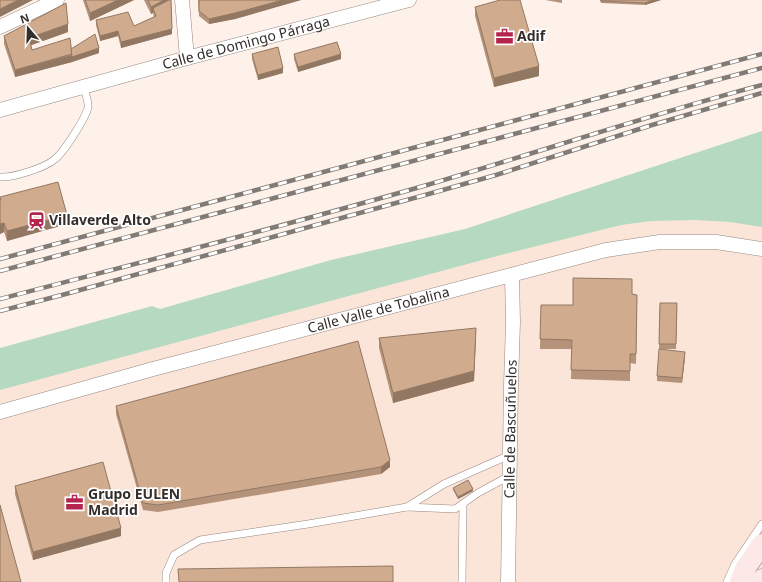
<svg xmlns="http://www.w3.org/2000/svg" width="762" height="582" font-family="'Noto Sans',sans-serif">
<rect width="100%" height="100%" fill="#fdf1e9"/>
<polygon fill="#fbe4d8" points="762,160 762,582 0,582 0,388"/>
<polygon fill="#b6dac1" points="762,131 762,227 730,222 696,220 651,221 621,225 501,255 0,390 0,348 152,306 160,309 331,260 465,229"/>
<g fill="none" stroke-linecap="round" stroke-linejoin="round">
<defs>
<g id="lane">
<path d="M0 177C12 178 45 168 55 159 64 152 85 119 88 108 89 102 85 93 84 87"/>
<polyline points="509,476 478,493 455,509 407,507 444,484 510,455"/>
<polyline points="166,582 166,573 174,555 200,540 308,524 407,507"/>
<polyline points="462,582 463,504"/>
<polyline points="727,582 735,564 762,524"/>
</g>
<g id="street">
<polyline points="182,0 187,58"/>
<polyline points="0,27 57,0"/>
<path id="s1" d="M0 110 187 58 409 0"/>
<path id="s2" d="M0 412 153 369 606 250 660 242H716L762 249"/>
<path id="s3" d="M508 582 511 385 513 322 512 275"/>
</g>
<g id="secondary">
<polyline points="740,582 745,569 762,544"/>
<polyline points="760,582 762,579"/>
</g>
</defs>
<use href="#lane" stroke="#958982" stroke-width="8"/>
<use href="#street" stroke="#958982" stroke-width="15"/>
<use href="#secondary" stroke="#958982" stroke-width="21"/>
<use href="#lane" stroke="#fff" stroke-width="7"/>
<use href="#street" stroke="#fff" stroke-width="14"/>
<use href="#secondary" stroke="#fce9e7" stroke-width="20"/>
<defs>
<g id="rail">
<polyline points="0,259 762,54"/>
<polyline points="0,271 762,68"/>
<path d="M0 299C142 262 285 226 427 185 539 152 649 115 762 85"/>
<polyline points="0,311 62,295 425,195 496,175 652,125 762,93"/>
</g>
</defs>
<use href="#rail" stroke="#827a75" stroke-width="4.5"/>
<use href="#rail" stroke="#fff" stroke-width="3" stroke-dasharray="9" stroke-linecap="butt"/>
</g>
<g fill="#b4937a">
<polygon points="83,0 134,0 90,21"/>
<polygon points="144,0 171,0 172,34 121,48 118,36 100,41 96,25 96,20 134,26 154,17 153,13 151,14"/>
<polygon points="198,0 301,0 235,19 209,24 199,16"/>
<polygon points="545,0 562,0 562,3"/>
<polygon points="600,0 661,0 645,5 601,3"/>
<polygon points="475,7 539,76 494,87 475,16"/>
<polygon points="68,32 31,45 32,50 71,49 99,53 72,62 15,77 4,44 4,36"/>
<polygon points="252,54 283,73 258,80 252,59"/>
<polygon points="294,54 341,59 298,72 294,59"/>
<polygon points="0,197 67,224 7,241 4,232 0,234"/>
<polygon points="632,294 637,304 636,364 630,363 630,381 571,379 572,349 540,349 541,305 573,305"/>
<polygon points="660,303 677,303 676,349 659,349"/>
<polygon points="476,337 474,381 393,403 379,348 379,338"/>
<polygon points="685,357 682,383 657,381 657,376"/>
<polygon points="116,406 390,467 381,474 158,512 143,510 116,414"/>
<polygon points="15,486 121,536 33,560 15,494"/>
<polygon points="453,488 473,491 458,499 453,490"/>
</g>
<g fill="#927863">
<polygon points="18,0 33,0 0,17 0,9"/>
<polygon points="118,0 134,0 90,21 90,13"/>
<polygon points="164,0 171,0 153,8 153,13 151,14 151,7"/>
<polygon points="283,0 301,0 235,19 209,24 209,19"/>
<polygon points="653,0 661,0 645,5 645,3"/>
<polygon points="68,24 68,32 29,46 29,38"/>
<polygon points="172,29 172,34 121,48 121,42"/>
<polygon points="118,31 118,36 100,41 100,36"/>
<polygon points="99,48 99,53 72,62 15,77 15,70"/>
<polygon points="341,54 341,59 298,72 298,67"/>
<polygon points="539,66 539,76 494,87 494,78"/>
<polygon points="283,68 283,73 258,80 258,75"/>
<polygon points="67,215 67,224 7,241 7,231"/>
<polygon points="4,223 4,232 0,234 0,224"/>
<polygon points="476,328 474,381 393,403 393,393"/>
<polygon points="685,352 685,357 682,383 682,378"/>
<polygon points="390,460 390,467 381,474 381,467"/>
<polygon points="473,489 473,491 458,499 458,497"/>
<polygon points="121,528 121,536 33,560 33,552"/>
</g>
<g fill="#d1ab8e" stroke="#927863">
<polygon points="0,0 18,0 0,9"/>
<polygon points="85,0 118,0 90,13"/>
<polygon points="148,0 164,0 151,7"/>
<polygon points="169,0 171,0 172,29 121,42 118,31 100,36 96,20 128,12 134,26 156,16 153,8"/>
<polygon points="199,0 283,0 235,13 209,19 199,11"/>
<polygon points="500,0 520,0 539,66 494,78 475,7"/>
<polygon points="600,0 653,0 645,3 601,1"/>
<polygon points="66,3 68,24 29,38 32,50 70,38 72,54 15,70 4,36"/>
<polygon points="95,34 99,48 72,57 71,49"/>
<polygon points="337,42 341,54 298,67 294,54"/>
<polygon points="278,47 283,68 258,75 252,54"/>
<polygon points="58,182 67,215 7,231 4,223 0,224 0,200 1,200 0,197"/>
<polygon points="573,278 632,279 632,294 637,295 636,354 630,354 630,371 571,370 572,340 540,339 541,305 573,305"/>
<polygon points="660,303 677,303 676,344 659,344"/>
<polygon points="476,328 474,371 393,393 379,338"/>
<polygon points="358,341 390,460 381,467 158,505 143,503 116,406"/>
<polygon points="659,349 685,352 682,378 657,376"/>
<polygon points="103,462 121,528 33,552 15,486"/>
<polygon points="468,480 473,489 458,497 453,488"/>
<polygon points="0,505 21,582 0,582"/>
<polygon points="393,566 393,582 179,582 178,569"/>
</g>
<defs>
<symbol id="office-bare" viewBox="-9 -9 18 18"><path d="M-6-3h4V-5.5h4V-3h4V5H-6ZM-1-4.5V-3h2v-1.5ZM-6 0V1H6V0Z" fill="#b5244f" stroke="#fff" stroke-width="2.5" paint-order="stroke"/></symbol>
<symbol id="station-bare" viewBox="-9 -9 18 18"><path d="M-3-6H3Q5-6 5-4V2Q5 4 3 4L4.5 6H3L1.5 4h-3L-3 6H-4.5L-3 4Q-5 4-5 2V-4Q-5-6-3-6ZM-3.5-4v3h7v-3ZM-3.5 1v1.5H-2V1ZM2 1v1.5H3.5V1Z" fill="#b5244f" stroke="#fff" stroke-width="2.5" paint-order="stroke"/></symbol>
</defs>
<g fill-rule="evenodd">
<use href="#office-bare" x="492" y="24" width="25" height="25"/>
<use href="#station-bare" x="24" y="208" width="25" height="25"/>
<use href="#office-bare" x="62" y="490" width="25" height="25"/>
</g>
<g text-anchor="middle" stroke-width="3.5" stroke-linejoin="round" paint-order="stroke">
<g font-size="14" font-weight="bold" fill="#332e2b" stroke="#fff" text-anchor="start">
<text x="517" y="41">Adif</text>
<text x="49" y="225">Villaverde Alto</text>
<text x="88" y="499">Grupo EULEN<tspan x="88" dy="16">Madrid</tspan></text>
</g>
<g font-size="14" fill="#332e2b" stroke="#fff">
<text dy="5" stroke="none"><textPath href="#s1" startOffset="255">Calle de Domingo Párraga</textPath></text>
<text dy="5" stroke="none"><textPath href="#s2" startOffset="392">Calle Valle de Tobalina</textPath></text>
<text dy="5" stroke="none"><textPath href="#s3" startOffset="153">Calle de Bascuñuelos</textPath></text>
</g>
</g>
<g transform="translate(28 28) rotate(341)" stroke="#ffffff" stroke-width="3" paint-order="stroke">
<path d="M0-3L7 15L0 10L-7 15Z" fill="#332e2b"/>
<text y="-6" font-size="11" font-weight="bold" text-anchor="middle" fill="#332e2b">N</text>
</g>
</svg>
